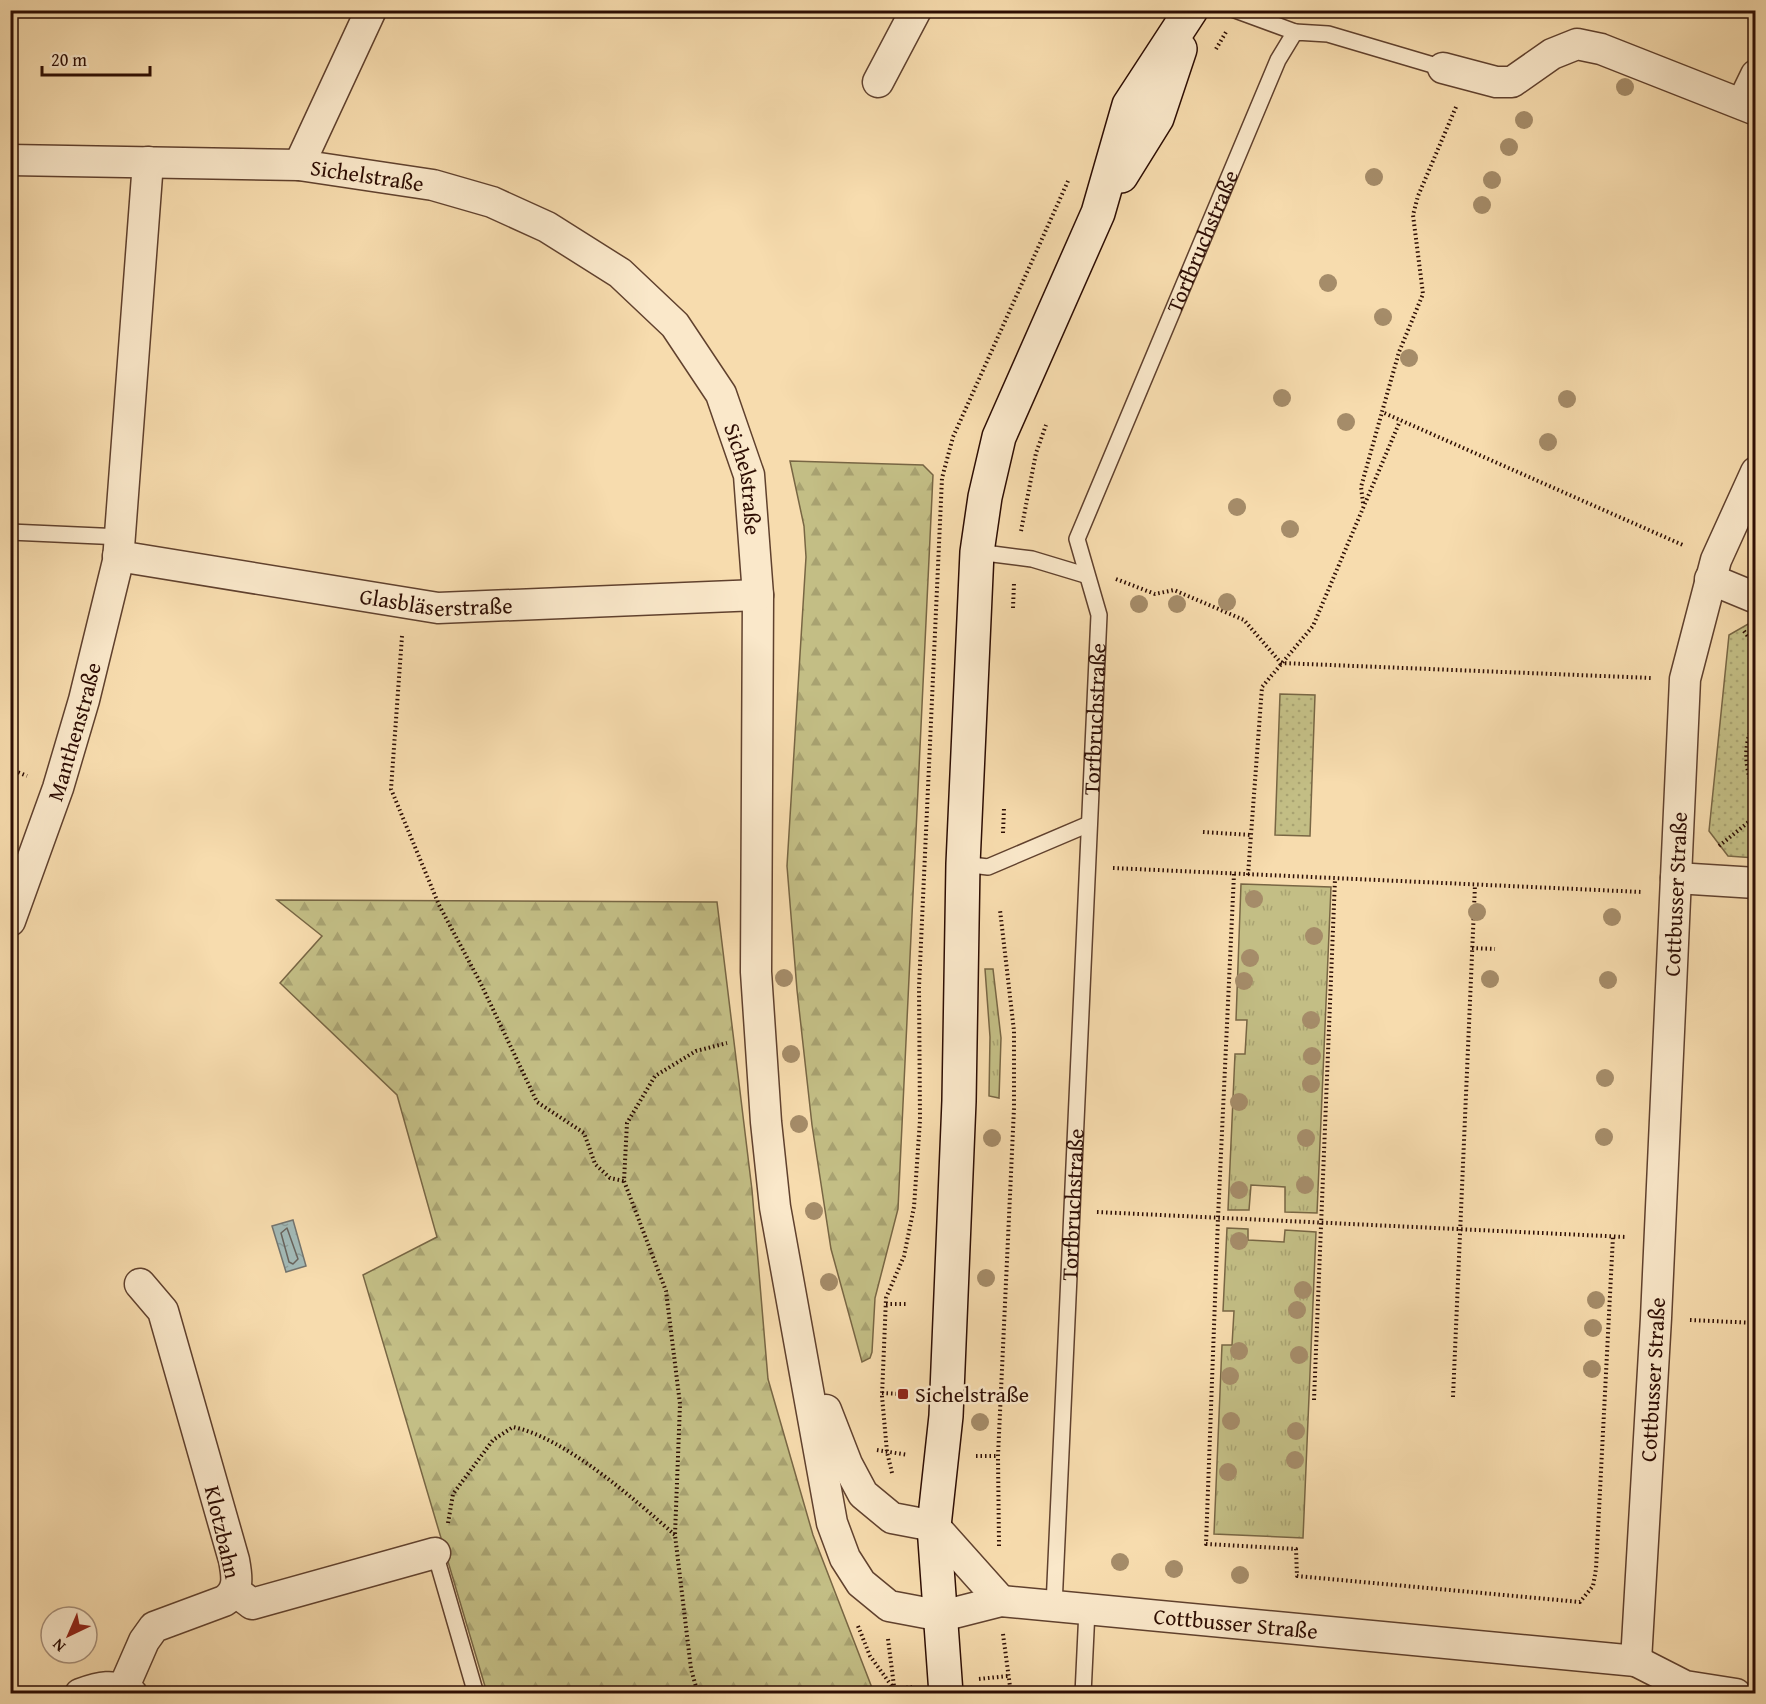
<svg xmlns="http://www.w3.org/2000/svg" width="1766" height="1704" font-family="'Gentium Book Plus',serif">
<defs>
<pattern id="grass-tufts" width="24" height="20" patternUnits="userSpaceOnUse" patternTransform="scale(1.5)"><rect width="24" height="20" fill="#c3be85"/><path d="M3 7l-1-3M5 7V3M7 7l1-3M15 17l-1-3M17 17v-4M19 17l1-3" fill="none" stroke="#a8a271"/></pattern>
<pattern id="forest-firs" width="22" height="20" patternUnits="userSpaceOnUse" patternTransform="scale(1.5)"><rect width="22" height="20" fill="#c3be85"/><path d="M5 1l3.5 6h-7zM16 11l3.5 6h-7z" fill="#a8a271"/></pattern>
<pattern id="park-dots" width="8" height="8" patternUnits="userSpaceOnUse" patternTransform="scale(1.5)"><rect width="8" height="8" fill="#c3be85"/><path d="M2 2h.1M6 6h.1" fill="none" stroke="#a8a271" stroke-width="1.8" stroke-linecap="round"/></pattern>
<pattern id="water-ripples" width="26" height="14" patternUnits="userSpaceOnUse" patternTransform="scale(1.5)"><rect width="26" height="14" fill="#a2b9b6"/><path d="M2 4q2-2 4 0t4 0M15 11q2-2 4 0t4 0" fill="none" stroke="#8c9e9b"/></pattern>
</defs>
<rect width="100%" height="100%" fill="#f7dcae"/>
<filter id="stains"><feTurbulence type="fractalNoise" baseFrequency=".00333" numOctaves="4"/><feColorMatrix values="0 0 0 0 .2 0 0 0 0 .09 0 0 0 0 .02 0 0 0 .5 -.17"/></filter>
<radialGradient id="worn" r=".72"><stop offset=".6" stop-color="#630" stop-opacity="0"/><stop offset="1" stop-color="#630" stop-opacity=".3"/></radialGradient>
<g fill="url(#grass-tufts)" stroke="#786644" stroke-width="1.5">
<polygon points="1241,884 1331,887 1317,1213 1285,1212 1285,1187 1251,1185 1249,1210 1228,1210 1235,1054 1245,1054 1247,1020 1236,1020"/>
<polygon points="985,969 993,969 1001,1038 999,1098 989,1096 990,1037"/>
<polygon points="1227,1228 1248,1229 1248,1240 1284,1242 1285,1230 1316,1232 1303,1538 1214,1534 1222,1345 1232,1345 1234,1311 1223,1311"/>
</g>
<g fill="url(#forest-firs)" stroke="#786644" stroke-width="1.5">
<polygon points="790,461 923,465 933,475 898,1209 875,1298 872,1352 870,1358 862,1362 831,1249 812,1125 797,990 787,866 806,557 804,526"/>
<polygon points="277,900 717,902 752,1190 768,1379 813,1535 874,1693 487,1693 363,1275 437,1237 397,1095 280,983 322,936"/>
</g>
<g fill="url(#park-dots)" stroke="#786644" stroke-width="1.5">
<polygon points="1755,620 1755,858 1728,856 1709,831 1729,635"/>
<polygon points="1280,694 1315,695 1310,836 1275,835"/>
</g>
<polygon fill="url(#water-ripples)" stroke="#73746e" stroke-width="1.5" points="293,1220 306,1266 286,1272 272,1226"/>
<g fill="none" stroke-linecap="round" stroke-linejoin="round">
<polygon stroke="#68635c" stroke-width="1.5" points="287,1228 298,1259 293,1264 289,1262 281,1233"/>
<defs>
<g id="service">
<polyline points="1235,10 1295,32"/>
<polyline points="10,532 122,537"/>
<polyline points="977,552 1032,559 1085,575"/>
<polyline points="963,864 988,867 1089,824"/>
<polyline points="435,1553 476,1694"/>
<path id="s1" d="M1054 1606 1099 615 1077 539 1278 60 1295 32 1328 34 1443 68"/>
<polyline points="1083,1694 1087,1610"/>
</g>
<g id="minor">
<polyline points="1443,68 1496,82 1512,82 1552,54 1577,44 1601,49 1756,110"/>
<polyline points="878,82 916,10"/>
<polyline points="1742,104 1756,75"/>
<path id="s2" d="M10 160 299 165 433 185 492 202 547 227 620 273 675 325 721 394 749 475 758 595 756 972 766 1122 775 1207 832 1523 845 1558 861 1583 889 1606 942 1616 1001 1601 1636 1661 1656 1318 1685 679 1716 560 1756 472"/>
<polyline points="299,165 371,10"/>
<path id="s3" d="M118 556 438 608 758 595"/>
<polyline points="1710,579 1756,598"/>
<polyline points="1676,878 1756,883"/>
<path id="s4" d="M10 921 58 788 84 700 118 561 148 162"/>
<polyline points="826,1410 847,1464 863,1494 892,1518 934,1526 1001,1601"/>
<polyline points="235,1591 252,1604 435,1553"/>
<polyline points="1636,1661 1685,1686 1736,1694"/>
<path d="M123 1689 144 1641 154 1627 224 1601C240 1591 237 1576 234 1560L163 1311 140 1284"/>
<path d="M80 1694C99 1687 114 1683 132 1694"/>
</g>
<g id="secondary">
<polyline points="1121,176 1157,118 1180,49"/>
<polyline points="946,1694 934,1526 946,1416 959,1101 963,864 977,552 985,497 999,437 1098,213 1129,105 1191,10"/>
</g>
</defs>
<use href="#service" stroke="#60412e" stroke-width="18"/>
<use href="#minor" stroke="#60412e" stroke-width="33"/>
<use href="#secondary" stroke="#2d0d03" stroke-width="36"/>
<g stroke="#2d0d03" stroke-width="4" stroke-dasharray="1.5 3" stroke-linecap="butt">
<polyline points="1216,49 1226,32"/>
<polyline points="1456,107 1418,196 1413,215 1423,294 1399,352 1382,412 1685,546"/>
<polyline points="1363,503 1361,487 1382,412"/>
<polyline points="1021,531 1036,453 1046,425"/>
<polyline points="1116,579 1155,594 1174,590 1244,620 1281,663 1652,678"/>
<polyline points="1013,608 1014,583"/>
<polyline points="1744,631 1756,648"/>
<polyline points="402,636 391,789 439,905 480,982 537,1102 584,1133 595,1164 610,1178 624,1181"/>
<path d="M1756 721C1741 744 1745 771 1756 795"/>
<polyline points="10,769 27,776"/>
<polyline points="1203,832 1251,835"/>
<polyline points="1003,833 1004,808"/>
<polyline points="1719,846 1756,816"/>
<polyline points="1113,868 1642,892"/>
<polyline points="1234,874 1218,1218 1206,1544 1296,1549 1297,1576 1580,1602 1593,1586 1596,1569 1613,1236"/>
<polyline points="1248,875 1262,687 1313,626 1400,421"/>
<polyline points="1472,948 1495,949"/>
<polyline points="1097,1212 1626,1237"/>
<polyline points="886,1304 906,1304"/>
<polyline points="1690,1320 1756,1323"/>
<polyline points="882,1393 903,1394"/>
<polyline points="1453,1397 1475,885"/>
<polyline points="1314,1400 1335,879"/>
<polyline points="877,1450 908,1455"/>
<polyline points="976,1456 998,1456"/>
<polyline points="892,1473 887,1452 882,1396 886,1298 904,1256 914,1207 920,1120 919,987 942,478 953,437 1068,181"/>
<path d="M448 1523 453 1494 493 1440 513 1427C566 1438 635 1500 675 1535"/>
<polyline points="999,1546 998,1456 1014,1108 1014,1031 1000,910"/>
<polyline points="858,1626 870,1656 894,1689 912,1687"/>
<polyline points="1003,1634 1011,1694"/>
<polyline points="888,1639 895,1694"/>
<polyline points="979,1679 1008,1676"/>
<polyline points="698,1694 691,1669 675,1535 680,1404 666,1291 624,1181 627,1123 655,1076 696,1051 727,1043"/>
</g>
<use href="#service" stroke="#fae8ca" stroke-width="15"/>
<use href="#minor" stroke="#fae8ca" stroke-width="30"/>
<use href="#secondary" stroke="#fae8ca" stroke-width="33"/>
</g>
<g fill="#a58c69">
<circle cx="1625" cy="87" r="9"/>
<circle cx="1524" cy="120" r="9"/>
<circle cx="1509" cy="147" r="9"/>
<circle cx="1374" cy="177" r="9"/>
<circle cx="1492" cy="180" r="9"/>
<circle cx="1482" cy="205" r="9"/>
<circle cx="1328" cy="283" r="9"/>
<circle cx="1383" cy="317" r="9"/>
<circle cx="1409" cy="358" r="9"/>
<circle cx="1282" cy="398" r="9"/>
<circle cx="1567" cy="399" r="9"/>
<circle cx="1346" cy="422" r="9"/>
<circle cx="1548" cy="442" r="9"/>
<circle cx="1237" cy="507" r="9"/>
<circle cx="1290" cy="529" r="9"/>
<circle cx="1227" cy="602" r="9"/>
<circle cx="1139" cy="604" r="9"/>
<circle cx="1177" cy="604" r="9"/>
<circle cx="1254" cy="899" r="9"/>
<circle cx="1477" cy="912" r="9"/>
<circle cx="1612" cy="917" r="9"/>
<circle cx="1314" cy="936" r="9"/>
<circle cx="1250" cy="958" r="9"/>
<circle cx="784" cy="978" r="9"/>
<circle cx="1490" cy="979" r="9"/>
<circle cx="1608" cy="980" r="9"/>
<circle cx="1244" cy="981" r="9"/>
<circle cx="1311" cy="1020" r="9"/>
<circle cx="791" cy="1054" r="9"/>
<circle cx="1312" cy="1056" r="9"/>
<circle cx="1605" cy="1078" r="9"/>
<circle cx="1311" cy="1084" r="9"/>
<circle cx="1239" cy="1102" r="9"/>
<circle cx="799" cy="1124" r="9"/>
<circle cx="1604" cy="1137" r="9"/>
<circle cx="992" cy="1138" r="9"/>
<circle cx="1306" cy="1138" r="9"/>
<circle cx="1305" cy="1185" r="9"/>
<circle cx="1239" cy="1190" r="9"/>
<circle cx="814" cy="1211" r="9"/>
<circle cx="1239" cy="1241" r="9"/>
<circle cx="986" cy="1278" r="9"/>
<circle cx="829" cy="1282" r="9"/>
<circle cx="1303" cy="1290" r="9"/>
<circle cx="1596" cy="1300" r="9"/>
<circle cx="1297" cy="1310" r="9"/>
<circle cx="1593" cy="1328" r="9"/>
<circle cx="1239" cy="1351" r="9"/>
<circle cx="1299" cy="1355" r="9"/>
<circle cx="1592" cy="1369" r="9"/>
<circle cx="1230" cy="1376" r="9"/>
<circle cx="1231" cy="1421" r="9"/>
<circle cx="980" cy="1422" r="9"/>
<circle cx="1296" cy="1431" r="9"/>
<circle cx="1295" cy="1460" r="9"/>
<circle cx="1228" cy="1472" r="9"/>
<circle cx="1120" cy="1562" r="9"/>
<circle cx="1174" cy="1569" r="9"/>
<circle cx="1240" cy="1575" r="9"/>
</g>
<rect fill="#8f2418" stroke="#fae8ca" stroke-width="2" x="897" y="1388" width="12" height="12" rx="3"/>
<g text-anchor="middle" stroke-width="5" stroke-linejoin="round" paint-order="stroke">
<g font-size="22" fill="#2d0d03" stroke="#fae8ca">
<text dy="8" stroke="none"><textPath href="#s2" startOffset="358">Sichelstraße</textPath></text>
<text dy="8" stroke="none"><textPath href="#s1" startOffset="1394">Torfbruchstraße</textPath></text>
<text dy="8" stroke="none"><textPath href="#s2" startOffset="880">Sichelstraße</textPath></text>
<text dy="8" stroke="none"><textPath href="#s3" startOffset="322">Glasbläserstraße</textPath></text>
<text dy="8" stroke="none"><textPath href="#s1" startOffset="888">Torfbruchstraße</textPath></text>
<text dy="8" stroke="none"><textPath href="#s4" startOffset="200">Manthenstraße</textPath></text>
<text dy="8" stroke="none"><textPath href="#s2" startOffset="3555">Cottbusser Straße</textPath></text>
<text dy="8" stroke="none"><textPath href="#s1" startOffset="402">Torfbruchstraße</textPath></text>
<text dy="8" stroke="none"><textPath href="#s2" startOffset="3069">Cottbusser Straße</textPath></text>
<text transform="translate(223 1532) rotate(77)" y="8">Klotzbahn</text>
<text dy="8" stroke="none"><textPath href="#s2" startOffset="2385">Cottbusser Straße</textPath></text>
</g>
<g font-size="22" fill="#2d0d03" stroke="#fae8ca" text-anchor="start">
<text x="915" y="1402">Sichelstraße</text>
</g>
</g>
<rect width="1766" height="1704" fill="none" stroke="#f7dcae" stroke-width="36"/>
<rect x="12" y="12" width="1742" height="1680" fill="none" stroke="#2d0d03" stroke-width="3"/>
<rect x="18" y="18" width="1730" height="1668" fill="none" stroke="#2d0d03" stroke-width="1.5"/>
<g transform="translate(69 1635) rotate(224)"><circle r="28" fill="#fae8ca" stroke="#a8907a" stroke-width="1.5"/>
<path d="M0-4.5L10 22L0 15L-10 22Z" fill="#8f2418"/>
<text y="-9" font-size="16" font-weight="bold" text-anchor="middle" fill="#2d0d03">N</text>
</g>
<path d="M42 66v9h108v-9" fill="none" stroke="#2d0d03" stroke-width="3"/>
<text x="51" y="66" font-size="18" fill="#2d0d03" stroke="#fae8ca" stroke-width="4.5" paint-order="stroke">20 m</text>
<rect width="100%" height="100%" filter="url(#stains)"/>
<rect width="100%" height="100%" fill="url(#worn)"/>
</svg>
